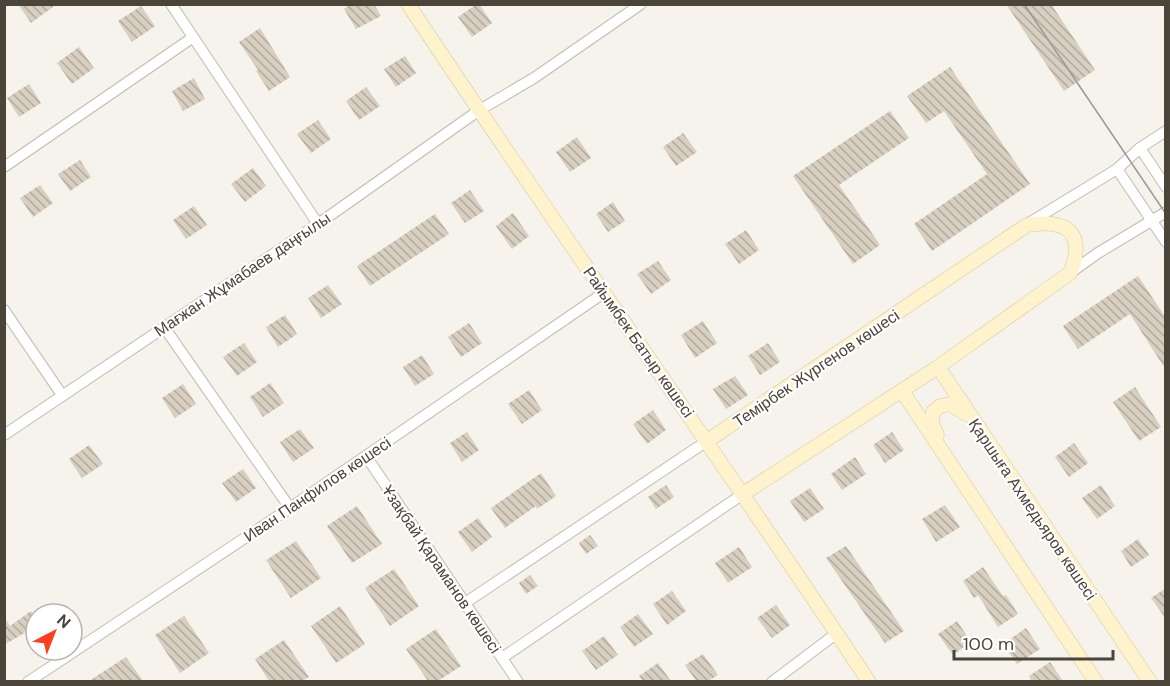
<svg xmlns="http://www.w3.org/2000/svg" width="1170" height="686" font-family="'DM Sans',sans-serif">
<defs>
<pattern id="building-back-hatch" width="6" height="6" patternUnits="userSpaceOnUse" patternTransform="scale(1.5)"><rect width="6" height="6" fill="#d8cfc1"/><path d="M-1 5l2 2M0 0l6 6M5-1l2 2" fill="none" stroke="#b1aa9e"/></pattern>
</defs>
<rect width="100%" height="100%" fill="#f6f3ec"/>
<g fill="url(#building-back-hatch)">
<polygon points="18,4 57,4 31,23"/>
<polygon points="351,4 374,4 381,16 356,29 344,9"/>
<polygon points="477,4 479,4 492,23 472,37 458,17"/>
<polygon points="1006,4 1051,4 1095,70 1064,91"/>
<polygon points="141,6 155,26 132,42 118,21"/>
<polygon points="260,28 290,77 269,91 256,71 258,70 239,42"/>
<polygon points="79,47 94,68 72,84 57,63"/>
<polygon points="405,56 416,73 396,87 384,69"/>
<polygon points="950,67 1030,184 932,251 914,224 987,174 944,111 926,123 907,96"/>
<polygon points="194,78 205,99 183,111 172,91"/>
<polygon points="29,84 41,103 19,117 7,98"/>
<polygon points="366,87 380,106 359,120 346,101"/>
<polygon points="890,111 909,138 839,185 880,245 853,264 793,176"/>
<polygon points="318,120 331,139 311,153 297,134"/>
<polygon points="683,133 697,152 676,166 663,147"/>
<polygon points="577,137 591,158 570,172 556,152"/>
<polygon points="80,160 91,177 70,191 58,174"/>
<polygon points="253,168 266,186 245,202 231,184"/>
<polygon points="40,185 53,203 33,217 20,198"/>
<polygon points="470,190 484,211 465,223 451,203"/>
<polygon points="613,202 625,221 608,232 596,214"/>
<polygon points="194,206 207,225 186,239 173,220"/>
<polygon points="513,213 529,236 512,249 496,226"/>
<polygon points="435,214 449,234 370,286 357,266"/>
<polygon points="746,230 759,250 739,264 725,244"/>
<polygon points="658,261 671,280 651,294 637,274"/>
<polygon points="1138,276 1166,318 1166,370 1130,314 1078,349 1063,326"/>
<polygon points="328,285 342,304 321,318 308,298"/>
<polygon points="285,315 297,334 278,347 266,327"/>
<polygon points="703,321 717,343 695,358 681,335"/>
<polygon points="469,323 482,343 461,357 448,337"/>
<polygon points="244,343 257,362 237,376 223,357"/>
<polygon points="768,343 780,362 760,375 748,356"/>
<polygon points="422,355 434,374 415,386 403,367"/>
<polygon points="735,376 748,395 726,409 713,389"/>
<polygon points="270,383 284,403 263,417 250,397"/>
<polygon points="183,384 196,404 175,418 162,398"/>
<polygon points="1135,387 1161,427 1139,441 1113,402"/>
<polygon points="529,390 542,410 522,424 508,404"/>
<polygon points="653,410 666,430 647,444 633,424"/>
<polygon points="300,429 314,448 293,462 280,442"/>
<polygon points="467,432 479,450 462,462 450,443"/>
<polygon points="892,432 904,450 885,463 873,445"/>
<polygon points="1074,443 1088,463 1069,477 1055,457"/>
<polygon points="89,445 103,464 82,478 69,459"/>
<polygon points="855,457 866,474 842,490 831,474"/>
<polygon points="243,469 256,488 236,502 222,483"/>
<polygon points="541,473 556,496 537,509 536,506 505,528 491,508"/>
<polygon points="666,485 674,497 656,509 648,497"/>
<polygon points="1101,485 1115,506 1097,519 1082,498"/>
<polygon points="810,488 824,509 804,522 790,501"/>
<polygon points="945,505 960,527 936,542 922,519"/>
<polygon points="357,506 382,544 352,563 327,526"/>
<polygon points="478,518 492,537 472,552 458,532"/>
<polygon points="590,535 598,546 586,554 579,543"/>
<polygon points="1138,539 1149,555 1131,567 1121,551"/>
<polygon points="296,541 321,578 291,598 266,560"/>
<polygon points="846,546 904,631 885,643 826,558"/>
<polygon points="739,547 752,567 728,583 715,563"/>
<polygon points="983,567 1003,596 1006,595 1018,614 998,627 978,595 974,598 963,581"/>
<polygon points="394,569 419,606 390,626 365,588"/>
<polygon points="530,575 538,586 526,594 519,583"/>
<polygon points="1166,588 1166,619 1151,598"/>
<polygon points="672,591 686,611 667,625 653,604"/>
<polygon points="776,605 790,625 772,638 757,618"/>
<polygon points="340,606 365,644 336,663 311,626"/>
<polygon points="31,611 36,618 36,626 4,645 4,617 10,626"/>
<polygon points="638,614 653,634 634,647 620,627"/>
<polygon points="184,616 209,653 180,673 155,635"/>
<polygon points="957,621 971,642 953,655 938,634"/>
<polygon points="1026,628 1040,649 1017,664 1003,644"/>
<polygon points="436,629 461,666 438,681 428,681 406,649"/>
<polygon points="604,636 618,655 596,670 582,651"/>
<polygon points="284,640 309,677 302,681 269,681 255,659"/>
<polygon points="703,654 718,675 708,681 696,681 685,665"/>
<polygon points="126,657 143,681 89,681"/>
<polygon points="1050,662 1063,681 1032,681 1029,676"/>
<polygon points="658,663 671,681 643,681 639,676"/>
</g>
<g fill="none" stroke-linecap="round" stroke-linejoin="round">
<defs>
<g id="street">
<polyline points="171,4 318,224"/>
<polyline points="1140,148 1166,187"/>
<polyline points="4,167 192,38"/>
<polyline points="1117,169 1166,242"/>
<polyline points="1029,223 1117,169 1140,148 1166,131"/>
<polyline points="1070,273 1098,253 1166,212"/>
<polyline points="4,310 62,395"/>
<polyline points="164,327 290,508"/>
<polyline points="4,435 318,224 478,111 534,78 641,4"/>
<polyline points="366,456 518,682"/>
<polyline points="465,603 707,441"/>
<polyline points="502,658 743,494"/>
<polyline points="28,682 290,508 605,292"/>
<polyline points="772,682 837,633"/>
</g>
<g id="secondary">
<path d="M408 4C559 232 718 454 869 682"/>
<polyline points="938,367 1150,682"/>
<polyline points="902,391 1096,682"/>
<polyline points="937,435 932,423 933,412 940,406 950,404 966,414"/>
<path d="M707 441 1027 225C1037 224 1047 222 1057 225 1081 230 1078 255 1070 273L938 367 743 494"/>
</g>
</defs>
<use href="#street" stroke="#c2bbae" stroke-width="12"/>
<use href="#secondary" stroke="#d6c79b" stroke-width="15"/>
<use href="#street" stroke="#fff" stroke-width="10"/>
<use href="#secondary" stroke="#fff3cd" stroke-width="14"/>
<polyline stroke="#9a9a9a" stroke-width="1.5" points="1024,4 1166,214"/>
</g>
<g text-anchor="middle" stroke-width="4.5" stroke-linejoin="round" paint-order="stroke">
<g font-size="16" fill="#4b4439" stroke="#fff">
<text transform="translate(242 274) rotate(-34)" y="6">Мағжан Жұмабаев даңғылы</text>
<text transform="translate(639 342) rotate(55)" y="6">Райымбек Батыр көшесі</text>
<text transform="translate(816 368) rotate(-34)" y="6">Темірбек Жүргенов көшесі</text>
<text transform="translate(317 489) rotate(-34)" y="6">Иван Панфилов көшесі</text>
<text transform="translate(1033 509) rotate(56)" y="6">Қаршыға Ахмедьяров көшесі</text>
<text transform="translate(442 569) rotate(56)" y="6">Ұзақбай Қараманов көшесі</text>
</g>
</g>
<rect width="1170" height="686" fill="none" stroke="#4b4439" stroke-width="12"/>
<g transform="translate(54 632) rotate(42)"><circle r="28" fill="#ffffff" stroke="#b7b4b0" stroke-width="1.5"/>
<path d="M0-4.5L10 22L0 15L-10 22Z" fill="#fc3f1d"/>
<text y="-9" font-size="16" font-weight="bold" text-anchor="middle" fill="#4b4439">N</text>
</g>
<path d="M954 650v9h159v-9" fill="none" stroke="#4b4439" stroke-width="3"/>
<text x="963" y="650" font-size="18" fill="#4b4439" stroke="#ffffff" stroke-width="4.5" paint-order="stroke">100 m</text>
</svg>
